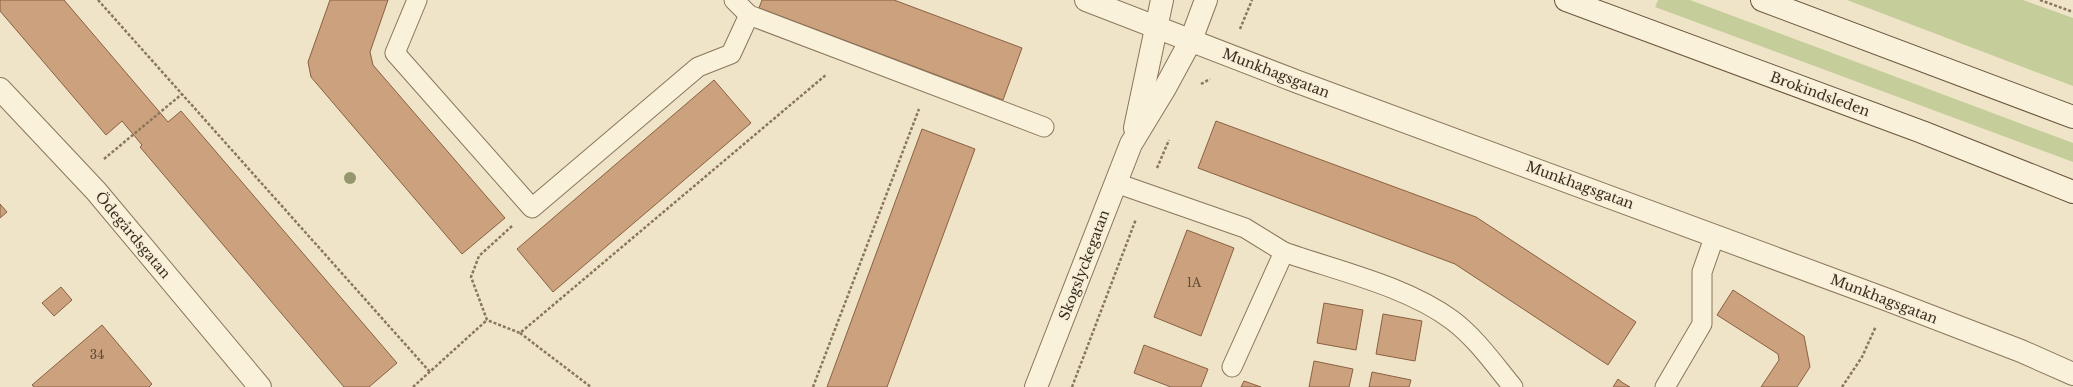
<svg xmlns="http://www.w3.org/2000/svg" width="2073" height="387" font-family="'Libre Baskerville',serif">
<rect width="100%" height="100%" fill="#efe4c7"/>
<g fill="#c5cd9a">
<polygon points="1658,0 1690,0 2073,143 2073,162 1655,7"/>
<polygon points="1847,0 2023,0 2073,18 2073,86"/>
</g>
<g fill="#cca17d" stroke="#896142">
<polygon points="0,0 64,0 168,122 181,111 397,363 369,387 344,387 140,147 142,145 122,121 106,135 0,11"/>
<polygon points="330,0 388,0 370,52 373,65 505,218 462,254 311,77 308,62"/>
<polygon points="762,0 894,0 1022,48 1003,100 759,8"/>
<polygon points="714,80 751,123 553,292 517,249"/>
<polygon points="1216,121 1476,217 1636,322 1608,365 1455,264 1198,168"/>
<polygon points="922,129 975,149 887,387 827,387"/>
<polygon points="0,204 7,212 0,218"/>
<polygon points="1187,230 1234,248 1201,336 1154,317"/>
<polygon points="61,287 72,300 54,316 42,303"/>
<polygon points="1733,290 1804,336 1810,367 1797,387 1761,387 1779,360 1778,354 1717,315"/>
<polygon points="1324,303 1363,310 1356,350 1317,343"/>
<polygon points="1383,314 1422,321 1415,361 1376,354"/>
<polygon points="102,325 152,384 149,387 34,387 32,385"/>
<polygon points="1144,345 1208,369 1201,387 1171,387 1134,373"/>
<polygon points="1314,361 1353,369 1349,387 1309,387"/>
<polygon points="1372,372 1411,380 1409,387 1369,387"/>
<polygon points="1618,379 1623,383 1630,387 1613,387"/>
<polygon points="1244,381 1261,387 1241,387"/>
</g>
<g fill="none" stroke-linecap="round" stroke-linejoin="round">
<defs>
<g id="lane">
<polyline points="417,0 395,53 532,208 698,67 731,54 749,15"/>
<polyline points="734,0 749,15 1044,127"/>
<polyline points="1116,183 1245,228 1284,252"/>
<path d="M1232 367 1284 252C1338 271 1406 286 1452 320 1476 338 1494 364 1513 387"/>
<polyline points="1665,387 1702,324 1702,272 1715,235"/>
</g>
<g id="street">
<polyline points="1086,0 1298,82 1888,300 2021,351 2073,374"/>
<polyline points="0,89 96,191 260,387"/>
<polyline points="1135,128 1162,0"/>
<polyline points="1036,387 1131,144 1165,88 1191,40 1206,0"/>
</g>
<g id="secondary">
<polyline points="1566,0 1922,132 2073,192"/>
<polyline points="1762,0 2073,117"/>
</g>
</defs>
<use href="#lane" stroke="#8a765c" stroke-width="21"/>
<use href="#street" stroke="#8a765c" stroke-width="24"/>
<use href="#secondary" stroke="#6c573f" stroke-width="24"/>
<g stroke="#8a765c" stroke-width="2.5" stroke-dasharray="3 2" stroke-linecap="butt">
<polyline points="98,0 430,372"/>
<polyline points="2040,0 2073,12"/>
<polyline points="1240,29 1252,0"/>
<polyline points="1201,84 1210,79"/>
<polyline points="104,159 182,94"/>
<polyline points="1157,168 1169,140"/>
<polyline points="512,226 479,256 471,277 487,320 520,333 827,74"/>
<polyline points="520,333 591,387"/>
<polyline points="413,387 487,320"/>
<polyline points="813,387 919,109"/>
<polyline points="1072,387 1136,219"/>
<polyline points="1842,387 1862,357 1876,326"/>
</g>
<use href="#lane" stroke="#f9f1da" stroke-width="19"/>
<use href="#street" stroke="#f9f1da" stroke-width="22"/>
<use href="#secondary" stroke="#f9f1da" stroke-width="22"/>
</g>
<circle fill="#94966e" cx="350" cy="178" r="6"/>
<g text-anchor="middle" stroke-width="3.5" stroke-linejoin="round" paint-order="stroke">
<g font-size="12" fill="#5f4b37">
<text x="1194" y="287">1A</text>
<text x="97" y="359">34</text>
</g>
<g font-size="14" fill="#3b2e20" stroke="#f6eed6">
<text transform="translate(1276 73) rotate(21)" y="5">Munkhagsgatan</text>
<text transform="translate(1820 94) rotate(20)" y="5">Brokindsleden</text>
<text transform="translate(1580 185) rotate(20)" y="5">Munkhagsgatan</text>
<text transform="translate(133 235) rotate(50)" y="5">Ödegårdsgatan</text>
<text transform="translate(1084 265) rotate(-69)" y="5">Skogslyckegatan</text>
<text transform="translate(1884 299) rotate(21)" y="5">Munkhagsgatan</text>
</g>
</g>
</svg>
